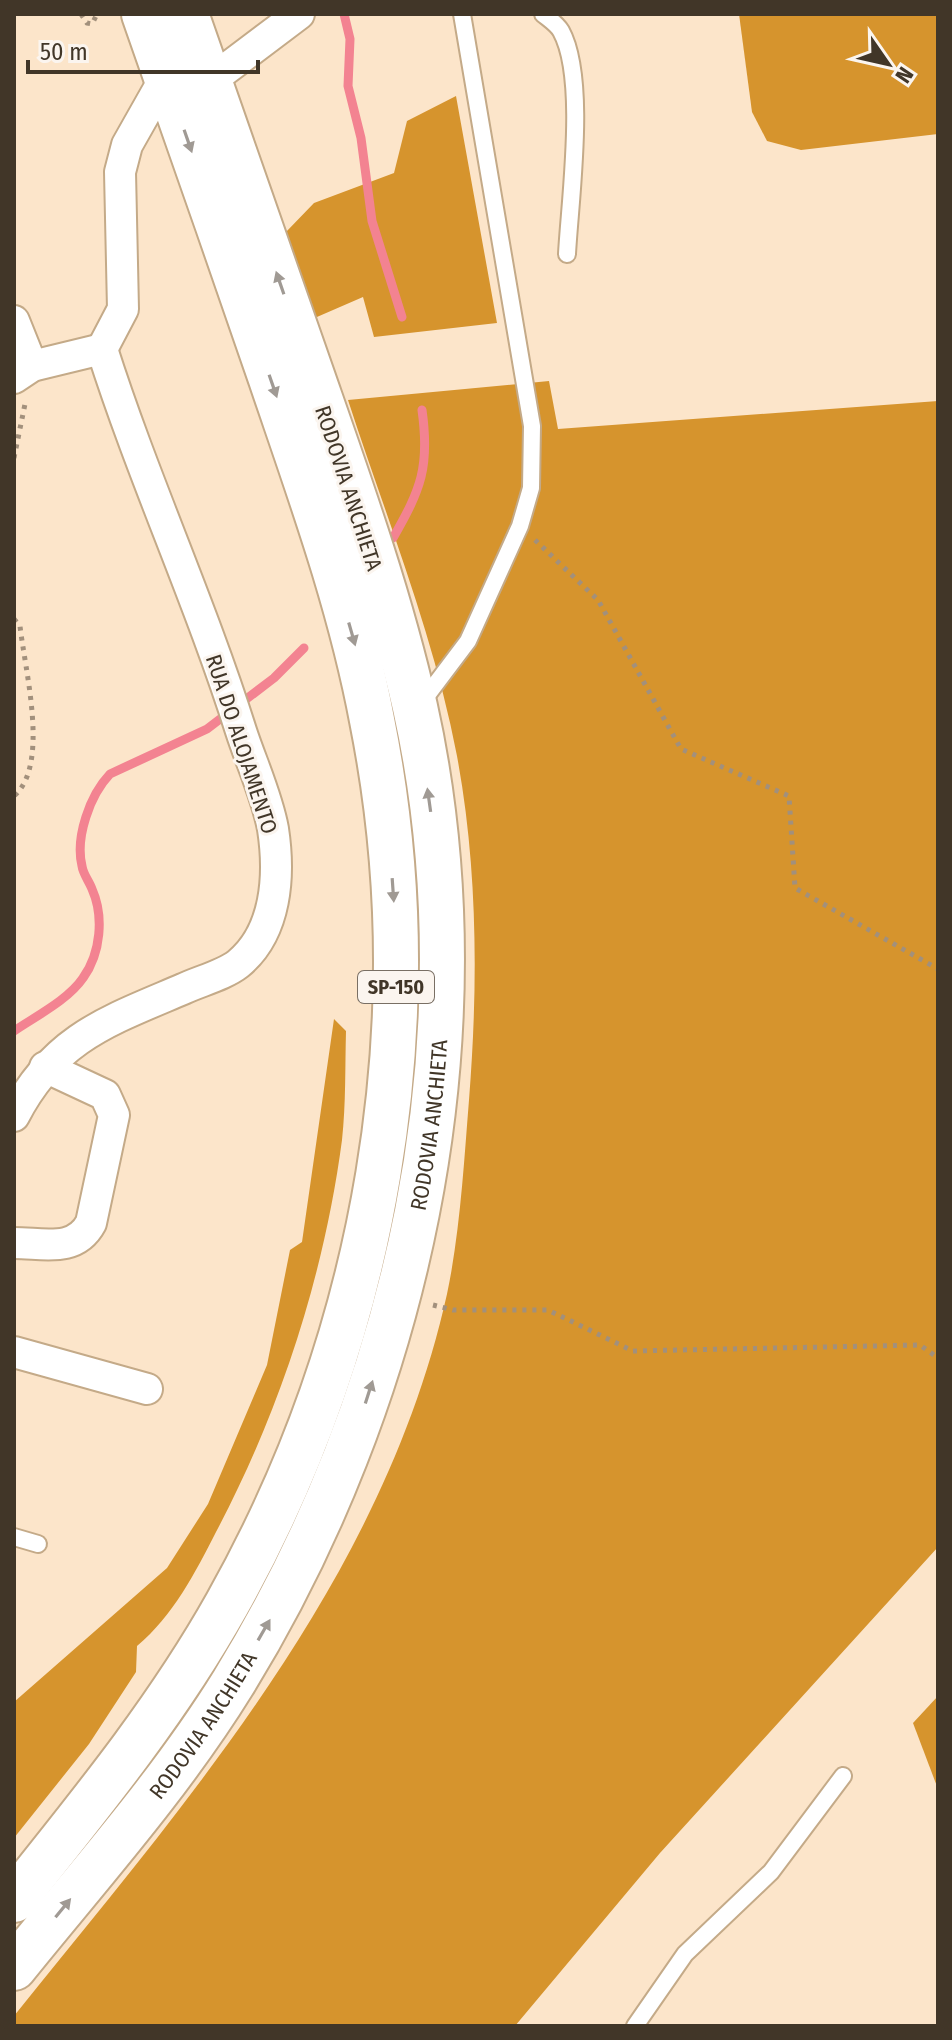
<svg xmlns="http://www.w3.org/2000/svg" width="952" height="2040" font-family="'Fira Sans Condensed',sans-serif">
<rect width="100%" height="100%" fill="#fce5ca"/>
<g fill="#d6942d">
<polygon points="739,14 938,14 938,134 801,150 767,141 752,112"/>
<polygon points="456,96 497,323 374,337 363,297 310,320 286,232 314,203 394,173 407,121"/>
<path d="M549 381 558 429 938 401V1547L660 1853 515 2026H14V2016C191 1796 384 1577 447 1294 460 1233 464 1162 469 1100 478 986 478 869 457 756 434 635 386 517 348 400Z"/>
<path d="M334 1019 346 1031C345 1067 346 1104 342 1140 324 1276 280 1411 216 1532 195 1573 173 1616 137 1646L136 1672 89 1744 14 1838V1702L167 1568 208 1504 267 1365 290 1250 302 1242Z"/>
<polygon points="938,1696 938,1789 913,1723"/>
</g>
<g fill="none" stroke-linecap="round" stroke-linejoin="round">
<g stroke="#f38391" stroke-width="9">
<polyline points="344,14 350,39 348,86 361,138 372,221 402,317"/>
<path d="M393 538C421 489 430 467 422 410"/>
<path d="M14 1031C36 1016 68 1000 83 978 101 953 104 916 92 889 89 881 83 874 82 866 75 837 90 795 110 774L207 729 274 678 304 648"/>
</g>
<defs>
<g id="lane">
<path d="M543 14C549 19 557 24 561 31 587 78 570 198 567 254"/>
<polyline points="419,706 468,641 520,526 531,488 532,426 462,14"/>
<polyline points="14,1537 38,1544"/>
<polyline points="635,2026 685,1954 771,1872 843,1776"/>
</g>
<g id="street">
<polyline points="210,81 299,14"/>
<polyline points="14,321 32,366"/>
<polyline points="102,349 123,309 120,172 127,145 166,76"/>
<polyline points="14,378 32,366 102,349"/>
<path d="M14 1116C54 1038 108 1021 183 989 200 981 224 975 238 964 277 932 280 875 273 829 267 796 251 762 241 731 200 601 143 478 102 349"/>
<path d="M14 1243C44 1243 75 1253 91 1223L114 1115 105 1095 45 1067"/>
<polyline points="14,1352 147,1389"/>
</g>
<g id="highway">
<path d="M14 1900C90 1805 167 1711 227 1604 377 1337 432 1020 372 720 350 603 309 491 271 379 229 257 187 136 144 14"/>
<path id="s1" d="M14 1968C89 1875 170 1785 233 1683 408 1399 488 1037 415 707 390 597 352 490 315 384 272 261 229 137 186 14"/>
</g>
</defs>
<use href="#lane" stroke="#c4aa88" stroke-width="20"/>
<use href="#street" stroke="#c4aa88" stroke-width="34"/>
<use href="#highway" stroke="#c4aa88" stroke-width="48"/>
<g stroke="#a2907c" stroke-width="5" stroke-dasharray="4 6" stroke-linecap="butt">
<polyline points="81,14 87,23 92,24 97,14"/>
<polyline points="14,458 25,404"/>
<polyline points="535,540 598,600 681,749 789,796 795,888 938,969"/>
<path d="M14 619 20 626C25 671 50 765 14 796"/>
<polyline points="433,1305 453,1310 548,1310 633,1351 920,1345 938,1358"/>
</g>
<use href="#lane" stroke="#fff" stroke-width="16"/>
<use href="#street" stroke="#fff" stroke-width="30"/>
<use href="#highway" stroke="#fff" stroke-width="44"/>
</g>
<defs><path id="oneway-solid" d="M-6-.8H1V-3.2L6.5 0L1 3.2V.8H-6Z" transform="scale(2)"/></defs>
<g fill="#a09a94">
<use href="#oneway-solid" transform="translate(188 141) rotate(71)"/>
<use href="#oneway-solid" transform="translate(280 283) rotate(-109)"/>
<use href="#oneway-solid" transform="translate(273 386) rotate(71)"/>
<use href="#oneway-solid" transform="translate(352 634) rotate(74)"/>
<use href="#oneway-solid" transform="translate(429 800) rotate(-98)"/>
<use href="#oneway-solid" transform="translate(393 890) rotate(86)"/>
<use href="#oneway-solid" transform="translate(369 1392) rotate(-72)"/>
<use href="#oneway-solid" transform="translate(264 1630) rotate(-60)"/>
<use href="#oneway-solid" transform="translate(63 1908) rotate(-51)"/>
</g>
<g text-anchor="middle" stroke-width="6" stroke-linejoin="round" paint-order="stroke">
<rect fill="#fbf5ef" stroke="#796f64" stroke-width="2" x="358" y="971" width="76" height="32" rx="6"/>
<g font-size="20" font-weight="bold" fill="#413628">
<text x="396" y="994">SP-150</text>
</g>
<g font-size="22" fill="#413628" stroke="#fbf5ef">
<text transform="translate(349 488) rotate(72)" y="8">RODOVIA ANCHIETA</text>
<text transform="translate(242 744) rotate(72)" y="8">RUA DO ALOJAMENTO</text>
<text dy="8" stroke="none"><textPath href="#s1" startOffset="956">RODOVIA ANCHIETA</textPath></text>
<text dy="8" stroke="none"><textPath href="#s1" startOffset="308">RODOVIA ANCHIETA</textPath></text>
</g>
</g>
<rect width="952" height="2040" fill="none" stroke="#413628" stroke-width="32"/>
<g transform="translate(888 64) rotate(124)" stroke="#fbf5ef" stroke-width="6" paint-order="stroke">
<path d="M0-6L14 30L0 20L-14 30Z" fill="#413628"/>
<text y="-12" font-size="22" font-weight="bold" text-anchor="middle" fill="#413628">N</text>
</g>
<path d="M28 60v12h230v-12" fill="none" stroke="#413628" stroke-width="4"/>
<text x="40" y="60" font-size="24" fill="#413628" stroke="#fbf5ef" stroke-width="6" paint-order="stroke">50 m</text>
</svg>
